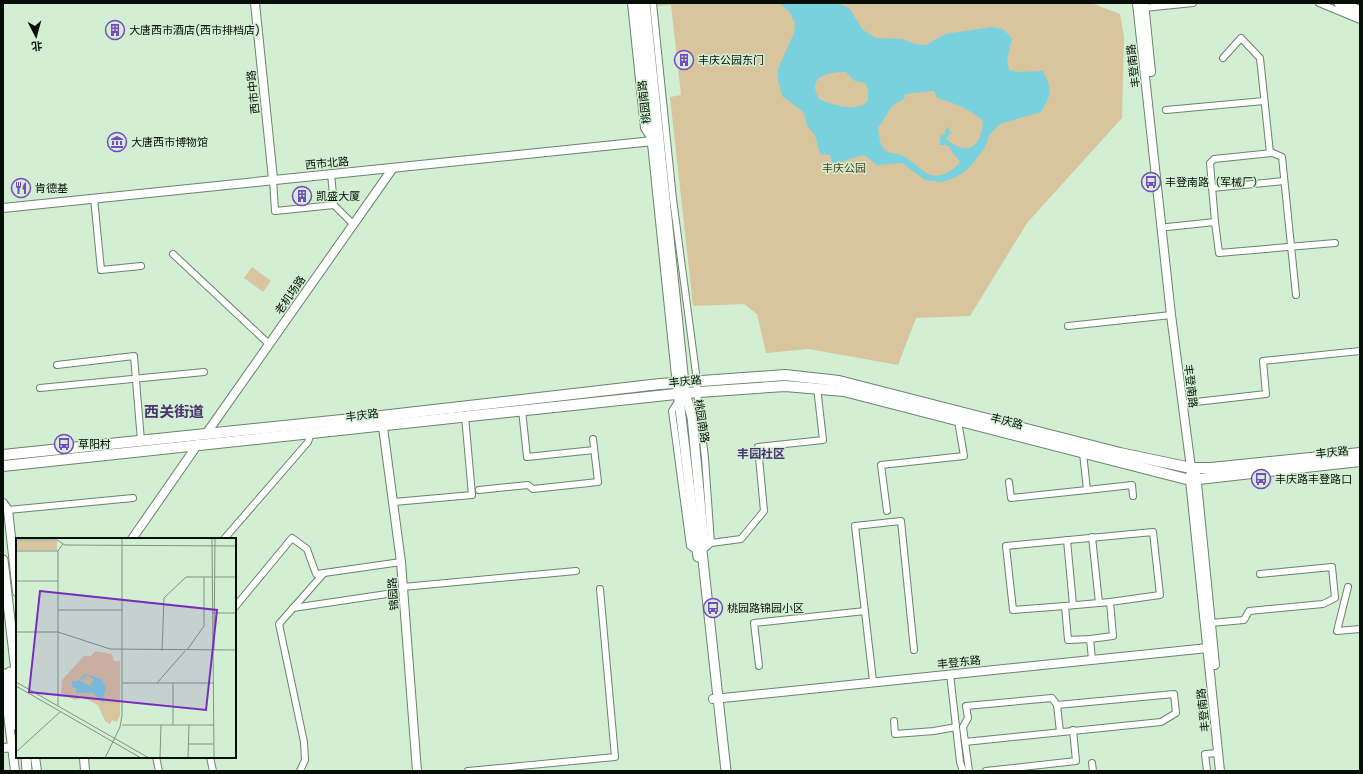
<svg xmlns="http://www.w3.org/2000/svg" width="1363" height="774" font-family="Poppins,'Noto Sans SC',sans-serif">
<rect width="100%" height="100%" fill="#d2eed3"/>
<g fill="#d8c59e">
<polygon points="658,3 1091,3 1120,14 1124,37 1122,118 1027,223 970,316 916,318 898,365 809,349 766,353 757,314 744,304 693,306 670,97 681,95 671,5 658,6"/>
<polygon points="252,267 271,281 263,292 244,278"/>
</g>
<path fill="#78d1dd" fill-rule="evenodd" d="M780 3 840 4 849 8 863 30 876 38 902 39 915 44 926 45 945 34 992 27 1003 29 1012 38 1007 60 1009 70 1018 72 1043 71C1053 89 1051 96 1041 112L1000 124 990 134 984 149 971 166 960 175 949 180 941 182 925 180 902 163 877 165 864 155 833 164 830 155 820 154 815 135 807 126 805 116 802 111 782 96 778 80V69L794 33 795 23 790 13ZM846 72 855 81 865 83 868 89V101C856 113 833 105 819 99 806 76 828 72 846 72ZM934 91 937 98C955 103 969 109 983 121 981 148 968 157 946 139L951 133 948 127 945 129V134L940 136V145H947L960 162C952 172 938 181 925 172 917 167 912 160 903 156 895 152 886 155 882 146 879 141 879 133 878 128L893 105 904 99 905 94Z"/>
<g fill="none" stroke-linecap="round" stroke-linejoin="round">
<defs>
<g id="minor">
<polyline points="631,3 644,128 651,139"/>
<polyline points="653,3 673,199 697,381 697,392 705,458 711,543 703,550"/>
<polyline points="1319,3 1360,20"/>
<polyline points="1144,8 1193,3"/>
<polyline points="1223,58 1241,38 1260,58 1270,153"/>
<polyline points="1166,110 1264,101"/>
<polyline points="331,174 334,205 353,224"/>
<polyline points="273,179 275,211 334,205"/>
<polyline points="1212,188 1284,181"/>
<polyline points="94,198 101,270 141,266"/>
<polyline points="1215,222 1210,163 1214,159 1273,153 1282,157 1296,295"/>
<polyline points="1167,227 1215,222 1219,253 1335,243"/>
<polyline points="173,254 269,344"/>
<polyline points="1068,326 1171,315"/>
<polyline points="57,365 134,356 141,441"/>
<polyline points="40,388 204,372"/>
<polyline points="679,400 672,411 690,546 697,551"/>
<polyline points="1187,403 1266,394 1263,361 1360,351"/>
<polyline points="522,410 527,457 594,450"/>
<polyline points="1009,482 1011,498 1087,490 1083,453"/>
<polyline points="479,490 528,485 533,489 598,482 593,439"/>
<polyline points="1087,490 1132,485 1133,496"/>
<polyline points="394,502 472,495 465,416"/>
<polyline points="8,510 133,498"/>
<polyline points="887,511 881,465 964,456 958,421"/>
<polyline points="1092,537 1099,603"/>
<polyline points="224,539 308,442 311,433"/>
<polyline points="1067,540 1073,605"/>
<polyline points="711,543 741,539 764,511 758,447 823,440 817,387"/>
<polyline points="403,587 576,571"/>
<polyline points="1348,587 1337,631 1360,629"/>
<polyline points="1065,606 1013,610 1006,546 1153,532 1160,595 1110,602"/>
<polyline points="235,607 292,538 307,549 316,574 324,573"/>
<polyline points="293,608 387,594"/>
<polyline points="1211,623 1244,620 1249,611 1323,604 1335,598 1332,567 1260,574"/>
<polyline points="1090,639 1068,640 1065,606 1110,602 1113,636 1090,639 1092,659"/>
<polyline points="759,666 754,623 865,611"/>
<polyline points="950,674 960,762 963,771"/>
<polyline points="873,681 855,526 901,521 914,650"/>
<polyline points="894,721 895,734 934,731 956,727"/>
<polyline points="965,742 1161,722 1176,713 1174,694 1057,705 1060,732"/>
<polyline points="156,757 159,771"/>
<polyline points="210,757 213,771"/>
<polyline points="1092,763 1093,771"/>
<polyline points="300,771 305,760 304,742 279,624 324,573 401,562"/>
<polyline points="468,771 615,757 600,589"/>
<polyline points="969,771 963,727 968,718 966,706 1052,698 1057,705"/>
<polyline points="986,771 1076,761 1073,730"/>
<polyline points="1207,771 1205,754 1218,753"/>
</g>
<g id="tertiary">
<polyline points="255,3 273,179"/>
<polyline points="1137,3 1171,315 1191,468 1190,480 1220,771"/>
<polyline points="1144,3 1151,72"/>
<polyline points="3,208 653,141"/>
<polyline points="382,420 401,562 417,771"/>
<polyline points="206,434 393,168"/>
<polyline points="1196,473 1215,665"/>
<polyline points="3,503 8,510 17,592"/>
<polyline points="132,539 198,444"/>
<polyline points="3,673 15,771"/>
<polyline points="713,699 1208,648"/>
<polyline points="3,748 16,747"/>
<polyline points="35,757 37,771"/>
<polyline points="84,757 85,771"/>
</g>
<g id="secondary">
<polyline points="638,3 679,400 698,557"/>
<polyline points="645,3 685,393 692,417 704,543 702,551 726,771"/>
<polyline points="3,560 17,680"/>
<polyline points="10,672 17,726"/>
<polyline points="26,757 27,771"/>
</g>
<g id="primary">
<polyline points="3,455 381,416 660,384 785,375 839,381 1120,453 1191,468 1211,468 1360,453"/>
<polyline points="3,466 685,393 785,386 844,391 1190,480 1360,461"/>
</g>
<polyline id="trunk" points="1340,3 1360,12"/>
</defs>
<use href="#minor" stroke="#6b846c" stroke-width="8"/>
<use href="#tertiary" stroke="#6b846c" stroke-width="10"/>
<use href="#secondary" stroke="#6b846c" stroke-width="11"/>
<use href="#primary" stroke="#6b846c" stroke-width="12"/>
<use href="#trunk" stroke="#6b846c" stroke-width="13"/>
<use href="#minor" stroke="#fff" stroke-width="6"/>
<use href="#tertiary" stroke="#fff" stroke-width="8"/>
<use href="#secondary" stroke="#fff" stroke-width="9"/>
<use href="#primary" stroke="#fff" stroke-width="10"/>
<use href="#trunk" stroke="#fff" stroke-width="11"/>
</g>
<defs>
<symbol id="building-ring" viewBox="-11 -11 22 22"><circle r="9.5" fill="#d2eed3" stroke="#774ac2" stroke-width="1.5"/><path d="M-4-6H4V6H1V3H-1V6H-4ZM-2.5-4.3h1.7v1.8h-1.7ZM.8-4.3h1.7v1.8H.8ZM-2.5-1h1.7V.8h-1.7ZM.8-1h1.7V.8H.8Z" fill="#774ac2"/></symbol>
<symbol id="museum-ring" viewBox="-11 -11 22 22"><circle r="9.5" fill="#d2eed3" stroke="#774ac2" stroke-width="1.5"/><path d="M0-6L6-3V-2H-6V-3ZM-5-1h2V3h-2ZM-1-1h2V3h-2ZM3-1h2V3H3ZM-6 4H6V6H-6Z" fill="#774ac2"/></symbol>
<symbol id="bus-ring" viewBox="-11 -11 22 22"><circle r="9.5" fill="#d2eed3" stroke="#774ac2" stroke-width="1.5"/><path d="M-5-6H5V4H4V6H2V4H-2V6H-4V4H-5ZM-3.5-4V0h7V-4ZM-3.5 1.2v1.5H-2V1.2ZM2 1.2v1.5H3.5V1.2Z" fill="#774ac2"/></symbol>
<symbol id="restaurant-ring" viewBox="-11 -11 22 22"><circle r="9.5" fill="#d2eed3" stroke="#774ac2" stroke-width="1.5"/><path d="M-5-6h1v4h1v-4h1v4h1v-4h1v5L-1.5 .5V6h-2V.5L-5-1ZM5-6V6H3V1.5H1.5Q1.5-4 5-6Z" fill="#774ac2"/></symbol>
</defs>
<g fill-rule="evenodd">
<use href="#building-ring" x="104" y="19" width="22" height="22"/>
<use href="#building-ring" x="673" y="49" width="22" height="22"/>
<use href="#museum-ring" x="106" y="131" width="22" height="22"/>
<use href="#bus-ring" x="1140" y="171" width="22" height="22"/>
<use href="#restaurant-ring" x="10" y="177" width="22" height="22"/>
<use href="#building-ring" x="291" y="185" width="22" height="22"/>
<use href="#bus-ring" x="53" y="433" width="22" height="22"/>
<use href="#bus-ring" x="1250" y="468" width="22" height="22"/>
<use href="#bus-ring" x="702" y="597" width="22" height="22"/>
</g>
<g text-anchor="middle" stroke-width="3" stroke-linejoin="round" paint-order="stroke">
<g font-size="11" fill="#060f07" stroke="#d2eed3" text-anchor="start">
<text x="129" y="34">大唐西市酒店(西市排档店)</text>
<text x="698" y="64">丰庆公园东门</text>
<text x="131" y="146">大唐西市博物馆</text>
<text x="1165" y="186">丰登南路（军械厂）</text>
<text x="35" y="192">肯德基</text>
<text x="316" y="200">凯盛大厦</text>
<text x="78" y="448">草阳村</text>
<text x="1275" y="483">丰庆路丰登路口</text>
<text x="727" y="612">桃园路锦园小区</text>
</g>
<g font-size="11" fill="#060f07" stroke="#d2eed3">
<text transform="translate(1133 66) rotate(-97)" y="4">丰登南路</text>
<text transform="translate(253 92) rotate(-96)" y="4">西市中路</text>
<text transform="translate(644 102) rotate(-96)" y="4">桃园南路</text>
<text transform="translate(327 163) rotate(-5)" y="4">西市北路</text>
<text transform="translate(290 295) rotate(-55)" y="4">老机场路</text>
<text transform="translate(685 381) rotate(-6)" y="4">丰庆路</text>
<text transform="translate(1191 386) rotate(83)" y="4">丰登南路</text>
<text transform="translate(362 415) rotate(-7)" y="4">丰庆路</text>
<text transform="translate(702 421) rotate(81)" y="4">桃园南路</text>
<text transform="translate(1007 421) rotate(14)" y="4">丰庆路</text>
<text transform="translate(1332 452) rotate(-6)" y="4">丰庆路</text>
<text transform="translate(393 594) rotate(-94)" y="4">锦园路</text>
<text transform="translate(959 662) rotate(-6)" y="4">丰登东路</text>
<text transform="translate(1203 710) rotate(-96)" y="4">丰登南路</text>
</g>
<g font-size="11" fill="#554110" stroke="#d2eed3">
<text x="844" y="172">丰庆公园</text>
</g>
<g font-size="12" font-weight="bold" fill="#493470" stroke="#d2eed3">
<text x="761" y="458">丰园社区</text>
</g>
<g font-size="15" font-weight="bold" fill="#493470" stroke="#d2eed3">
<text x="174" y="417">西关街道</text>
</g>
</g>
<g transform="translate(16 538)">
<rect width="220" height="220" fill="#d2eed3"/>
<path d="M0 3H41V12H0ZM79 113 96 116 98 123H104V177L101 184 96 182 94 186 89 183 82 167 66 159 59 162 45 155 46 142 68 118H75Z" fill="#d8c59e"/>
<path d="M69 136 86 141 90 151 87 158 89 166 77 155H60V150L56 149V143H62ZM70 137 78 141 74 148 64 143 66 140 70 142 68 138Z" fill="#78d1dd" fill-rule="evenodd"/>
<path fill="none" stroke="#809581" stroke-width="1" d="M196 0 198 220M0 2H41L49 7 220 8M0 13H42L47 6M42 13V168M198 39H220M0 43H42M42 72H107M197 75H220M0 94H42L94 111 220 112M171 112 188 88V39M198 112 199 0M146 113 148 60 170 39H197M0 144 133 220M107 145H198M141 145 169 113M157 145V187M0 148 125 220M106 187H198M173 206H197M0 214 44 174M89 220 104 189 106 177V0M144 220 145 187M172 220 173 187"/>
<path fill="#7b2cbf" fill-opacity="0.15" stroke="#7b2cbf" stroke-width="2" d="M24 53 201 72 190 172 13 154Z"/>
<rect width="220" height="220" fill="none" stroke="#060f07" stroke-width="2"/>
</g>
<rect width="1363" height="774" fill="none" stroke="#060f07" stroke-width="8"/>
<g transform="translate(36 36) rotate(174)" stroke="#d2eed3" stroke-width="3" paint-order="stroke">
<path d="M0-3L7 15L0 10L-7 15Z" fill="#060f07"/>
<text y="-6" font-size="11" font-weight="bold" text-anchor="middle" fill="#060f07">北</text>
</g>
</svg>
